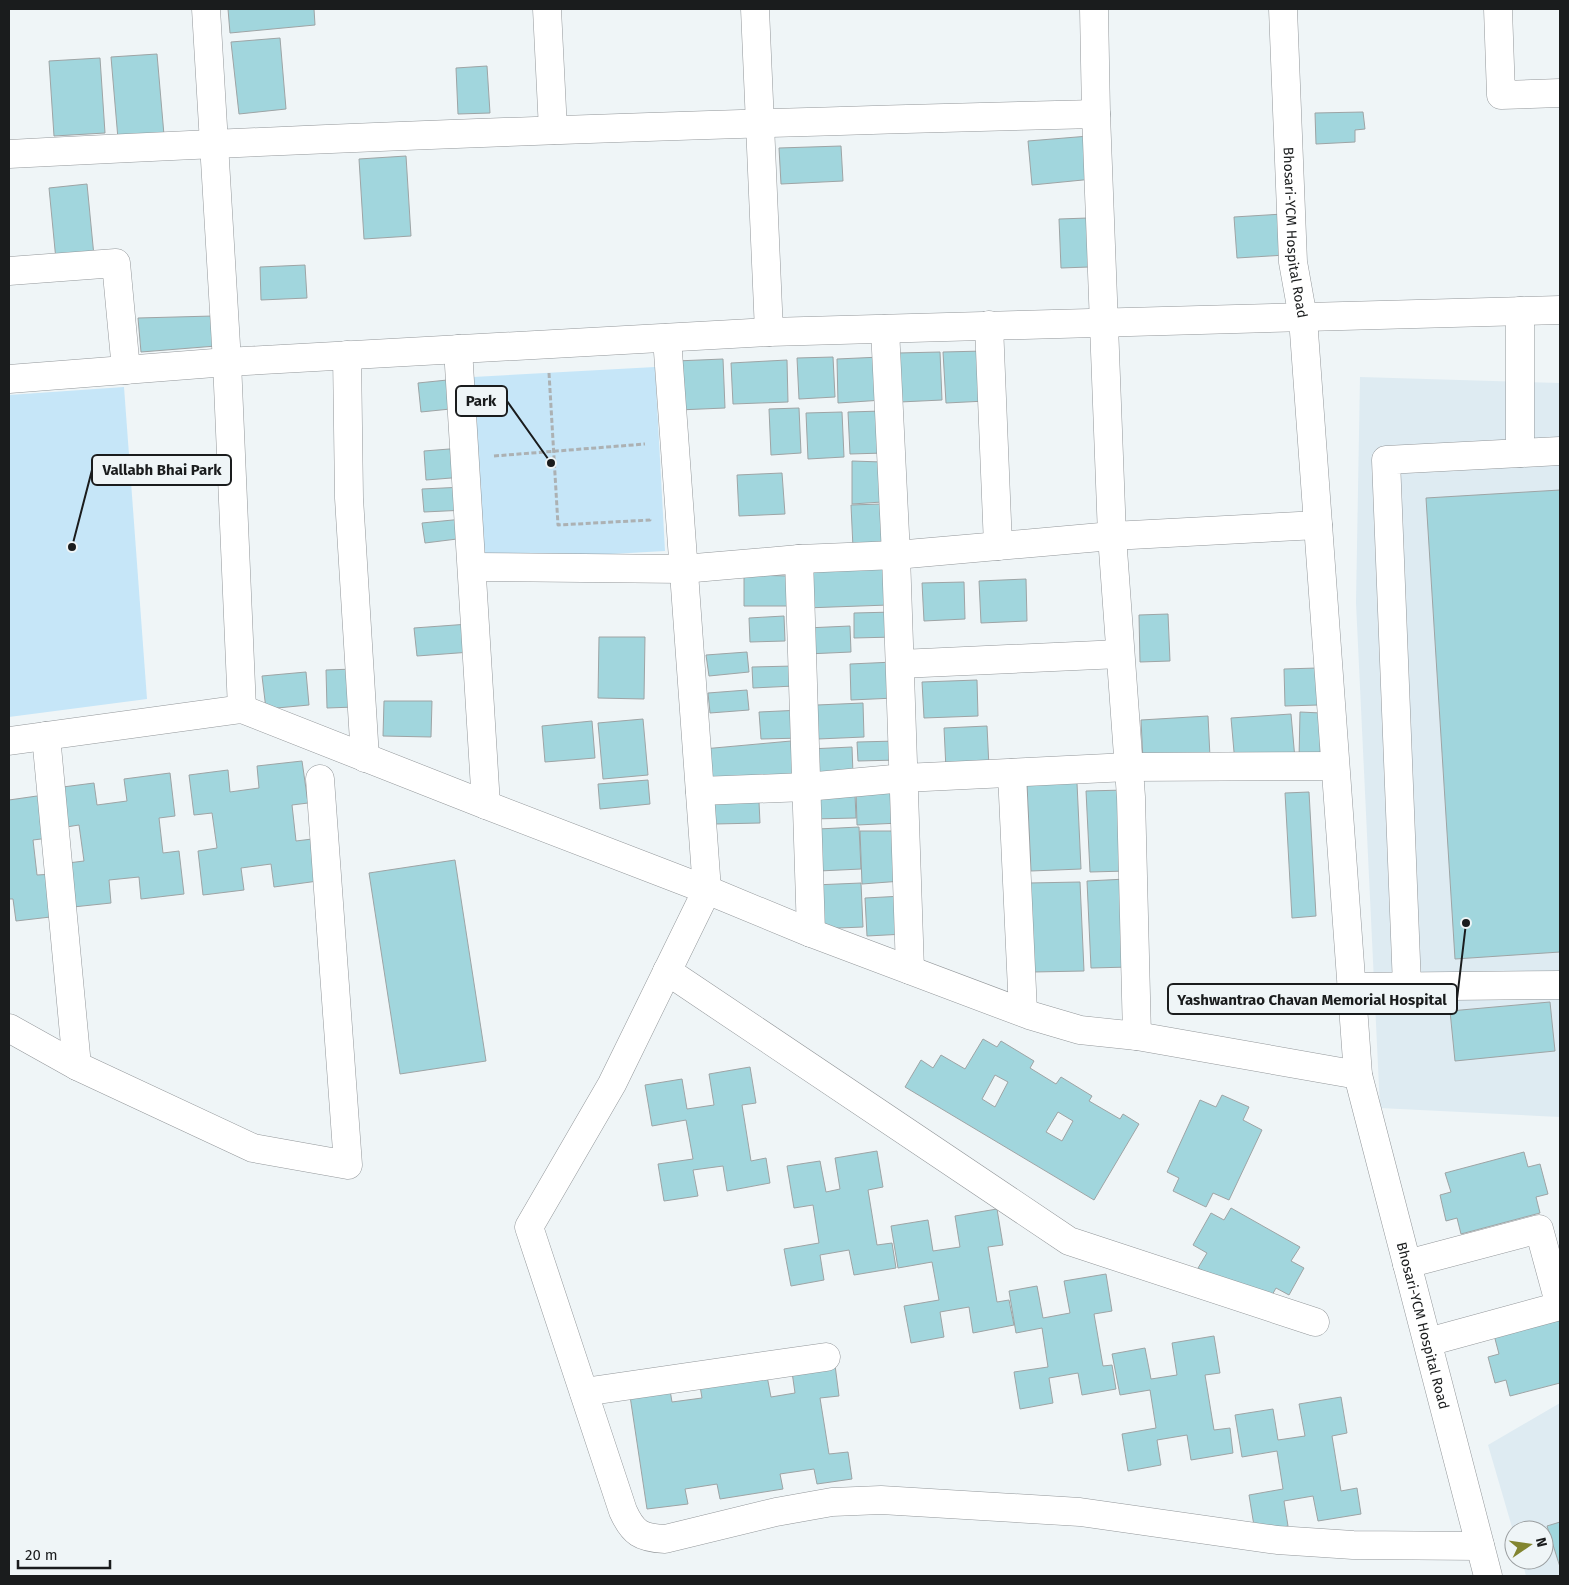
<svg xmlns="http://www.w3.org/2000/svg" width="1569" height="1585" font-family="'Fira Sans',sans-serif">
<rect width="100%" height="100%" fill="#eff5f7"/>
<g fill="#deebf2">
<polygon points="1360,377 1560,383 1560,1117 1380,1108 1356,603"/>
<polygon points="1560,1403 1560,1576 1526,1576 1522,1560 1544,1560 1544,1530 1514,1530 1514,1534 1488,1445"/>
</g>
<g fill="#c6e6f8">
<polygon points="655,367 665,551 484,561 473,377"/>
<polygon points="124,387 147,699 9,717 9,395"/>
</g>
<g fill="#a1d6dd" stroke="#9ea4a5" fill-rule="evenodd">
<polygon points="228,9 314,9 315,25 230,33"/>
<polygon points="280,38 286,109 239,114 231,42"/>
<polygon points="157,54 164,135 118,139 111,57"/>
<polygon points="100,58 105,133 54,136 49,61"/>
<polygon points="487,66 490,113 458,114 456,68"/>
<polygon points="1363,112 1365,129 1355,130 1355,142 1316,144 1315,113"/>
<polygon points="1089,136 1093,179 1032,185 1028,141"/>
<polygon points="841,146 843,181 781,184 779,148"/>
<polygon points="406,156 411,236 364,239 359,159"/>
<polygon points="87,184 94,256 56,260 49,188"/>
<polygon points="1283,214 1286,255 1237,258 1234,217"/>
<polygon points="1088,218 1089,267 1061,268 1059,219"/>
<polygon points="305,265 307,298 261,300 260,267"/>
<polygon points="213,316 216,346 141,352 138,318"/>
<polygon points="984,351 986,401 946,403 943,352"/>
<polygon points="940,352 942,400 900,402 898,353"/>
<polygon points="833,357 835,397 799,399 797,358"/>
<polygon points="881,357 883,400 838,403 837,359"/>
<polygon points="723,359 725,408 678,410 676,361"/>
<polygon points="787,360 788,402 733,404 731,363"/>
<polygon points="457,379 460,408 421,412 418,383"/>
<polygon points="799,408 801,453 771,455 769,409"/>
<polygon points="882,411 884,453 850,454 848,412"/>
<polygon points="842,412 844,457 808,459 806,413"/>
<polygon points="462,448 464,477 426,480 424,451"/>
<polygon points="852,461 882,462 882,502 852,504"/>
<polygon points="782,473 785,514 739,516 737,475"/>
<polygon points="464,487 466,510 424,512 422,489"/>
<polygon points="1560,490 1560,952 1455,959 1426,498"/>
<polygon points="881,504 884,546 853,548 851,505"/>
<polygon points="463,519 465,538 425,543 422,523"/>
<polygon points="886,567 888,605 805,608 804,570"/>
<polygon points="744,575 790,576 790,606 744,606"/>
<polygon points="1026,579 1027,621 981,623 979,581"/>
<polygon points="964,582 965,619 924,621 922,583"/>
<polygon points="894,612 895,637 854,638 854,613"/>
<polygon points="1168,614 1170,661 1140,662 1139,615"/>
<polygon points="784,616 785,641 750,642 749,618"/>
<polygon points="469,624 471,652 417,656 414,628"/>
<polygon points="850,626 851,652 807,654 806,628"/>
<polygon points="599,637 645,637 644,699 598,698"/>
<polygon points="747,652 749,672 709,676 706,655"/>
<polygon points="894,662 895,698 851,700 850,664"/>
<polygon points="794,666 794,686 753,688 752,667"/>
<polygon points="1317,668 1318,705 1285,706 1284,669"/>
<polygon points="354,669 355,707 327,708 326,670"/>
<polygon points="306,672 309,705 266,709 262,676"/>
<polygon points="977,680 978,716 924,718 922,682"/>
<polygon points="747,690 749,710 710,713 708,693"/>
<polygon points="384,701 432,701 431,737 383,736"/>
<polygon points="863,703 864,737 818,739 817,705"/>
<polygon points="802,710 803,738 761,739 759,712"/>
<polygon points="1300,712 1321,713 1320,760 1299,759"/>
<polygon points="1291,714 1295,759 1235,763 1231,718"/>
<polygon points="1208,716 1210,757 1143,761 1141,720"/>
<polygon points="643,719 648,775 603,779 598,723"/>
<polygon points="592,721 595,758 545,762 542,726"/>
<polygon points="987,726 989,767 946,769 944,728"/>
<polygon points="791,741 793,777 706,784 703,749"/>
<polygon points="897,741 898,760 858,761 857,742"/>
<polygon points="852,747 853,774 810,775 809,749"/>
<polygon points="302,761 308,803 292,805 296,841 312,839 318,881 274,887 271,864 241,868 244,890 203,895 198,851 217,848 212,813 194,815 189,775 228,770 230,792 259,788 257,766"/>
<polygon points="170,773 175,816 159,818 163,853 179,851 184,894 141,899 139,877 109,880 111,903 73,907 68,863 84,861 79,825 60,828 55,788 94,783 97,805 127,801 124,779"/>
<polygon points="648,780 650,804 600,809 598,784"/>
<polygon points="1077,783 1081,869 1031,871 1027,785"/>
<polygon points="898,788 900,823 857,825 856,789"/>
<polygon points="1125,790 1127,871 1090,872 1086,791"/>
<polygon points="1309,792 1316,916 1292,918 1285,793"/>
<polygon points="855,794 856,818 812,819 810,795"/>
<polygon points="44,795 49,838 33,840 37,875 54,874 59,916 16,921 13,899 9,899 9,800"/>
<polygon points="759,802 760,823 715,824 714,804"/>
<polygon points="859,827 861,869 819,871 818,829"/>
<polygon points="860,831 900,831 902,881 862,884"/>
<polygon points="455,860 486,1061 400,1074 369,873"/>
<polygon points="1126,879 1130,967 1091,968 1087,881"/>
<polygon points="1080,882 1084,971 1033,972 1029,883"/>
<polygon points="861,883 863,927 815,929 814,885"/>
<polygon points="903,896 905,934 867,936 865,898"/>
<polygon points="1550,1002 1555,1051 1455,1061 1450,1011"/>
<path d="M983 1039 997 1047 1001 1041 1034 1061 1030 1068 1056 1084 1061 1077 1092 1096 1089 1101 1120 1119 1123 1114 1139 1124 1094 1200 905 1087 921 1060 933 1068 941 1055 965 1069ZM995 1075 1008 1082 995 1107 982 1099ZM1058 1112 1073 1121 1062 1141 1046 1132Z"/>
<polygon points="750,1067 756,1103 742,1105 751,1161 766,1158 770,1183 727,1191 723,1166 693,1170 698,1196 664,1201 658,1164 693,1159 686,1120 652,1126 645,1085 682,1079 687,1109 714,1105 709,1074"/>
<polygon points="1222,1095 1249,1107 1243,1120 1262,1130 1229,1200 1213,1193 1206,1207 1173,1191 1179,1178 1167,1172 1200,1100 1216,1107"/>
<polygon points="877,1151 883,1187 868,1190 877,1245 892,1243 896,1268 854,1275 849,1250 820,1255 824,1280 791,1286 784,1249 819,1243 813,1205 794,1208 787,1166 820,1161 826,1192 840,1189 835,1158"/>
<polygon points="1524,1152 1528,1167 1540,1164 1548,1194 1536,1197 1540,1213 1461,1234 1457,1218 1446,1221 1440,1195 1451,1192 1445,1173"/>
<polygon points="1231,1208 1300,1247 1291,1261 1304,1268 1289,1295 1276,1288 1266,1306 1198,1268 1207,1253 1193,1245 1211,1213 1224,1220"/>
<polygon points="997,1209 1003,1245 988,1247 997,1302 1009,1300 1014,1325 973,1333 969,1307 940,1312 944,1337 911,1343 904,1306 939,1300 932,1262 898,1268 891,1226 928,1220 933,1251 960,1247 955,1216"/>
<polygon points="1106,1274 1112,1311 1094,1314 1103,1366 1112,1365 1116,1389 1082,1395 1078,1373 1049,1378 1053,1403 1020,1409 1014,1372 1048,1367 1042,1328 1016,1333 1009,1291 1037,1286 1043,1318 1070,1313 1064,1281"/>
<polygon points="1560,1317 1560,1383 1510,1396 1506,1380 1495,1383 1488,1357 1499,1354 1494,1335"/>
<polygon points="1214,1336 1220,1373 1205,1375 1214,1430 1230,1428 1233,1453 1191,1460 1187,1435 1157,1440 1161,1465 1128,1471 1122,1434 1156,1428 1150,1390 1120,1395 1112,1354 1145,1348 1151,1379 1177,1375 1172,1343"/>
<polygon points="835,1365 839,1396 820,1398 829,1454 848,1452 852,1479 817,1484 814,1469 780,1474 783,1489 720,1499 717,1484 685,1489 688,1504 647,1509 630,1396 670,1390 672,1402 702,1398 700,1386 767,1376 771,1397 795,1393 792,1372"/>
<polygon points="1341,1397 1347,1433 1332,1436 1341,1491 1357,1488 1361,1514 1318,1521 1313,1496 1284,1501 1288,1526 1255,1532 1249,1495 1283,1489 1277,1451 1242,1457 1235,1415 1273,1409 1278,1440 1305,1436 1299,1404"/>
<polygon points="1560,1522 1560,1567 1547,1526"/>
</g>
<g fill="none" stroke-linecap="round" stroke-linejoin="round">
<defs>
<g id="minor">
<polyline points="206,9 227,362 242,709"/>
<polyline points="547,9 553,130"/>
<polyline points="755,9 769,332"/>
<polyline points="1094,9 1096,114 1112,536 1131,797 1137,1036"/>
<path id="s1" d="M1283 9 1293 262 1303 318 1358 1075 1488 1576"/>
<polyline points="1498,9 1501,95 1560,93"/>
<path d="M9 154C371 135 733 123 1096 114"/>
<polyline points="9,271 116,263 126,370"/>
<polyline points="1520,311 1520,453"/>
<polyline points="989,325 998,546"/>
<polyline points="885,329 896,555 910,970"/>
<path d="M667 338 707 890 612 1084 529 1227 623 1511C633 1533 641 1538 665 1539L776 1512 832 1502 881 1500 1080 1512 1277 1540 1353 1545 1480 1546"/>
<polyline points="458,349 486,805"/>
<polyline points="347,355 349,498 365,758"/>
<polyline points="9,379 227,362 769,332 1560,310"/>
<polyline points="799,559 811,933"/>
<polyline points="472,567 683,569 799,559 896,555 1112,536 1318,525"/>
<polyline points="900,664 1120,654"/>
<polyline points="46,736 77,1066 253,1148 348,1165 320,779"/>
<polyline points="9,741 242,709 486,805 707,890 811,933 1029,1015 1080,1030 1137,1036 1358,1075"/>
<polyline points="1012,773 1023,1012"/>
<polyline points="700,791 806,787 904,778 1128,767 1335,766"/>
<polyline points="667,971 1069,1241 1315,1322"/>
<polyline points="1407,986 1386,460 1560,451"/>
<polyline points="1351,987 1560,985"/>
<polyline points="9,1028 77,1066"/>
<polyline points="1407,1264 1539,1229 1560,1306 1428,1342"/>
<polyline points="584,1392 826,1357"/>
</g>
</defs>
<use href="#minor" stroke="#93979a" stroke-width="29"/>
<g stroke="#acb1b3" stroke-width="3" stroke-dasharray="5 2.5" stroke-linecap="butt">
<polyline points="549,373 558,525 650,520 650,518"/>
<polyline points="494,456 645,444"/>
</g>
<use href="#minor" stroke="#fff" stroke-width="28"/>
</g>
<g text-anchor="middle" stroke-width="4.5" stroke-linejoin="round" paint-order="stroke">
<g font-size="14" fill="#1a1c1d" stroke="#eff5f7">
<text dy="5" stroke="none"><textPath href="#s1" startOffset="224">Bhosari-YCM Hospital Road</textPath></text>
<text dy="5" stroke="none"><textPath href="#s1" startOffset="1328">Bhosari-YCM Hospital Road</textPath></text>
</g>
</g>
<path fill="none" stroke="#1a1c1d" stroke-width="2" d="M551 463L507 401M72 547L92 470M1466 923L1457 999"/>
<g fill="#1a1c1d" stroke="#eff5f7" stroke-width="2">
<circle cx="551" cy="463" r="5"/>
<circle cx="72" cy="547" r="5"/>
<circle cx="1466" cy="923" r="5"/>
</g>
<g fill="#eff5f7" stroke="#1a1c1d" stroke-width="2">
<rect x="456" y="386" width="51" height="30" rx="5"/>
<rect x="92" y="455" width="139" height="30" rx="5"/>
<rect x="1168" y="984" width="289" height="30" rx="5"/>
</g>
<g font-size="15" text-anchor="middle" font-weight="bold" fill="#1a1c1d">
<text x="481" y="406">Park</text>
<text x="162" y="475">Vallabh Bhai Park</text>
<text x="1312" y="1005">Yashwantrao Chavan Memorial Hospital</text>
</g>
<rect width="1569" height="1585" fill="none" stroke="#1a1c1d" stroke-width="20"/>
<g transform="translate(1529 1545) rotate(77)"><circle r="24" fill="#eff5f7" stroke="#9a9ea0"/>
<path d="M0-4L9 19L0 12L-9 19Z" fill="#828530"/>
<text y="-8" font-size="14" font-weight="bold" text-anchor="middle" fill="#1a1c1d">N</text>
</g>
<path d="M18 1560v8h92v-8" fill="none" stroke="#1a1c1d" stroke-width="2.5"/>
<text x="25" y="1560" font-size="15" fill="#1a1c1d" stroke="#eff5f7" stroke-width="4" paint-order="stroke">20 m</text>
</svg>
